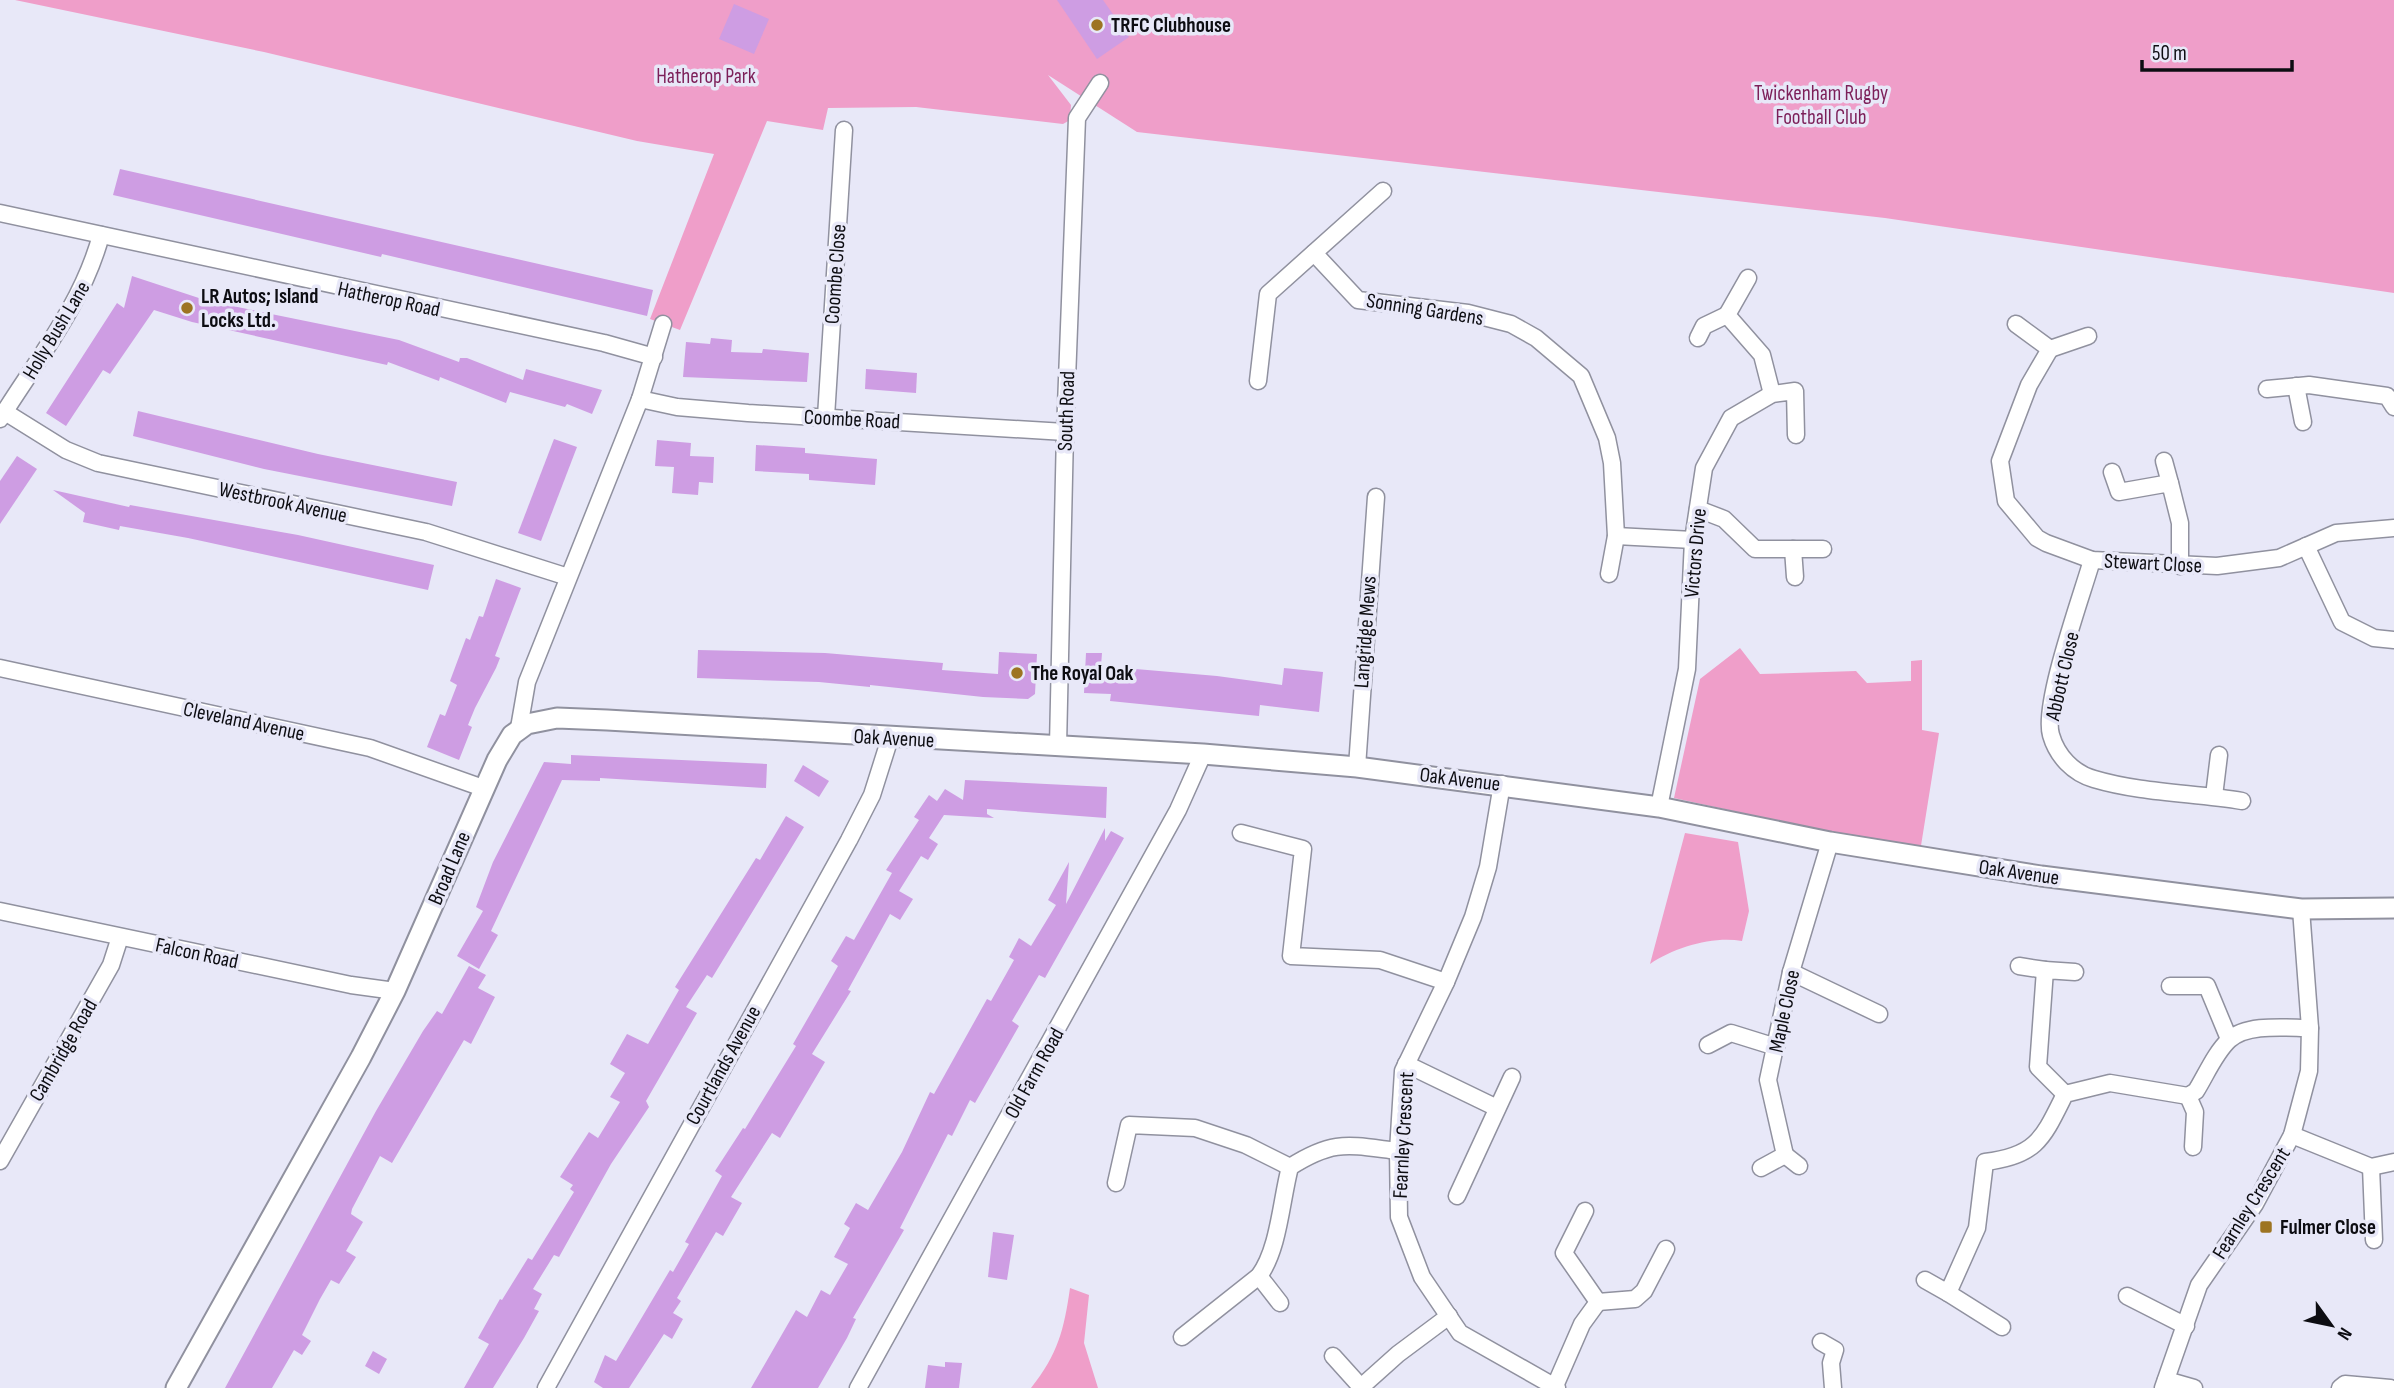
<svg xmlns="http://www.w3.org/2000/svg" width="2394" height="1388" font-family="'Sofia Sans Condensed',sans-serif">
<rect width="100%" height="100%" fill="#e8e8f8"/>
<g fill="#ef9ec9">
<polygon points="15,0 2394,0 2394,293 1885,218 1137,132 1048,75 1071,105 1070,120 1063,124 916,107 828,108 823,130 767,121 680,330 650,319 714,154 637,141 264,52"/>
<polygon points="1740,648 1760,674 1856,671 1867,683 1911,681 1911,661 1922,660 1922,730 1939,733 1920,852 1674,798 1700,679"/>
<path d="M1685 833 1738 842 1749 911 1742 941C1713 936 1675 947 1650 964Z"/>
<path d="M1070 1288 1089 1295 1084 1343 1098 1388H1031C1058 1354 1064 1330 1070 1288Z"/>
</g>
<g fill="#ce9de3">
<polygon points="1057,0 1103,0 1129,37 1097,59"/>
<polygon points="734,4 769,19 754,54 719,39"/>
<polygon points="120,169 653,290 647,316 382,254 381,257 113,195"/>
<polygon points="132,276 208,301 399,340 459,362 460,358 467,358 523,380 526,369 602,390 592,414 567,404 565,407 510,392 506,403 440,377 439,381 388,362 387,365 192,322 154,310 110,374 103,370 66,426 46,413 117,303 124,308"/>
<polygon points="711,338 732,340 731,352 762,353 763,349 809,353 807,382 683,377 686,342 710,344"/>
<polygon points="866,369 917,373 916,393 865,389"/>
<polygon points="138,411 318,454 457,482 452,506 264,469 133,436"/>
<polygon points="554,439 577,447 541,541 518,533"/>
<polygon points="657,440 691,443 690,456 714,457 713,483 699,482 698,495 672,493 674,467 655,466"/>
<polygon points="756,445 805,448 805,453 877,459 875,485 809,480 809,474 755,471"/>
<polygon points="17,456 37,469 0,524 0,481"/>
<polygon points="53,490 129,507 130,505 298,535 434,565 428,590 188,538 120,526 119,530 83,522 85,513"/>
<polygon points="496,579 521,588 495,656 500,658 496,668 475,708 468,725 472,727 459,760 427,747 440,714 445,716 457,685 450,681 466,638 470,640 479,616 483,617"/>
<polygon points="698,650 825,653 943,663 942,670 998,674 999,652 1037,654 1035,694 1028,699 983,697 870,685 870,687 819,682 697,678"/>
<polygon points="1086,653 1102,653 1101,666 1217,676 1282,685 1284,668 1323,672 1319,712 1260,705 1259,716 1110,701 1111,694 1084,693"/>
<polygon points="571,755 767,764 766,788 600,778 600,781 562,780 491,931 498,935 479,969 457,956 483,911 476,907 493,862 544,762 571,764"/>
<polygon points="803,765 829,781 819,797 794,781"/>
<polygon points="965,780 1107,787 1106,818 987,809 987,814 994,818 944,815 929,838 938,844 928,860 921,856 899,891 913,899 900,920 890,914 848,990 851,991 812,1054 825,1062 780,1138 772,1133 731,1197 742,1203 723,1236 716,1232 677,1298 681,1301 673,1313 683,1319 672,1339 664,1334 629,1388 603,1388 594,1382 605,1355 616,1361 670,1270 673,1272 689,1244 685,1242 722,1176 715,1171 743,1128 745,1129 796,1046 793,1044 838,966 831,961 846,936 854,940 892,873 886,870 919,820 914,817 929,795 937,801 945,789 963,800"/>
<polygon points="786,816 804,827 712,978 707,975 686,1007 697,1013 646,1101 649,1107 611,1164 559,1257 554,1255 533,1289 542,1294 534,1309 539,1311 524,1338 493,1388 464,1388 489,1344 478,1338 500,1299 502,1300 528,1258 532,1260 574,1192 570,1189 573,1185 560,1177 589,1132 598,1138 620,1102 610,1097 625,1073 610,1064 627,1034 648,1044 679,990 675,987 756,858 760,860"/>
<polygon points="1105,828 1105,841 1111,831 1124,838 1045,978 1039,975 1012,1021 1019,1026 975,1103 970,1100 952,1136 948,1134 900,1228 904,1230 853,1318 856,1319 847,1338 818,1388 751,1388 796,1310 807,1317 821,1290 830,1295 848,1264 834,1257 850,1228 844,1224 856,1203 868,1210 902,1152 930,1092 934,1094 987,999 991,1001 1014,960 1009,957 1019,938 1031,946 1056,905 1048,900 1069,862 1066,904"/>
<polygon points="469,966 486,975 478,988 495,997 471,1044 464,1040 392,1163 380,1156 352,1209 351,1214 363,1222 346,1251 356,1257 339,1284 331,1280 320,1299 302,1335 311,1341 302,1355 294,1350 272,1388 225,1388 376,1111 423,1031 437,1011 442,1014"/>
<polygon points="993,1232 1014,1235 1007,1280 988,1277"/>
<polygon points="373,1351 387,1359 379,1374 365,1366"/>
<polygon points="945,1362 962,1363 959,1388 925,1388 928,1365 945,1367"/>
</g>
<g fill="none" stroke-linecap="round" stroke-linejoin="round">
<defs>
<g id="minor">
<polyline points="0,213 604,343 654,357"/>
<polyline points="1314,253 1358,300 1468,313 1511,324 1536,338 1581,376 1607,438 1612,463 1616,536 1609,574"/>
<polyline points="1748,278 1727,315 1762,355 1772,394"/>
<polyline points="2016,324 2050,349 2029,385 2000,461 2006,501 2037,538 2046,543 2092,560 2217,566 2279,558 2336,533 2394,528"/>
<polyline points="1698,338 1704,326 1727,315"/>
<polyline points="2050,349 2088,336"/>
<polyline points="1258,381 1268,294 1383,191"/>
<polyline points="2296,386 2303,422"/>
<polyline points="2267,389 2309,385 2387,396 2394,407"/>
<polyline points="640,399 677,407 748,413 1065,432"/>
<polyline points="5,412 66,450 98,463 426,532 568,577"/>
<polyline points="826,417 844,130"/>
<path d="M0 419C37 360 83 303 101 235"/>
<polyline points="2164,461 2170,483"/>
<polyline points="2112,472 2119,492 2170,483 2180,523 2180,566"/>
<polyline points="1698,509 1724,519 1755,549 1823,549"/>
<polyline points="1616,536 1693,540"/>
<polyline points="2306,546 2342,622 2374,638 2394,640"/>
<polyline points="1793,549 1795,577"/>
<path d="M2092 560C2082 595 2042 705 2051 735 2057 756 2073 773 2094 779 2141 793 2194 793 2242 801"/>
<polyline points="0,668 370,748 483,788"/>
<polyline points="519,728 527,682 640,399 663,324"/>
<polyline points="1058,746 1065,432 1077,118 1100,83"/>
<polyline points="1357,767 1376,497"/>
<polyline points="1502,784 1488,867 1473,917 1446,982 1403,1071 1398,1151 1399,1217 1422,1277 1460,1333 1557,1388"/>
<polyline points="2214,796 2219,755"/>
<polyline points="1659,807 1687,669 1693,540 1704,468 1731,418 1772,394 1795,391 1796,435"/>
<polyline points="1241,833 1303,849 1291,956 1380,960 1446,982"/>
<polyline points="0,911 351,985 395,991"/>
<polyline points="2019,966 2045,970"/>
<polyline points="1791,972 1879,1014"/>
<polyline points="2170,986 2207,986 2229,1039"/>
<polyline points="1708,1045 1731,1033 1776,1047"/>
<polyline points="1406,1064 1497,1108"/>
<polyline points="2065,1094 2038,1067 2045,970 2075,972"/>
<polyline points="2188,1096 2195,1112 2193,1147"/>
<polyline points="2292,1135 2371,1167 2394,1162"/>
<polyline points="1785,1155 1799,1166"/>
<polyline points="0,1161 111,965 120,937"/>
<polyline points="2371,1167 2374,1240"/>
<polyline points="1761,1168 1785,1155 1768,1080 1791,972 1830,842"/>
<polyline points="1116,1183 1129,1125 1195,1128 1246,1145 1290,1167"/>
<polyline points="1457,1196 1512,1077"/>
<polyline points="1259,1276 1280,1303"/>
<path d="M1925 1280 1948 1293 1977 1228 1985 1162C2037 1156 2043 1138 2065 1094L2110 1083 2188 1096 2196 1091C2206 1075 2215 1053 2229 1040 2247 1023 2287 1028 2310 1028"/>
<polyline points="1948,1293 2002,1327"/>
<polyline points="2127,1296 2186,1326"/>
<polyline points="1598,1302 1635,1299 1644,1291 1666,1249"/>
<path d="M1182 1337 1259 1276C1279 1249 1281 1201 1290 1167 1334 1139 1348 1145 1398 1151"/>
<polyline points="1821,1342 1835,1350 1831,1363 1833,1388"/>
<polyline points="1333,1356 1361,1387"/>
<polyline points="2166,1380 2194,1388"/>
<polyline points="1555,1386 1582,1324 1598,1302 1564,1253 1585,1211"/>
<polyline points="546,1388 849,840 872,795 890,738"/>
<polyline points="858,1388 1178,810 1203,754"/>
<polyline points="1360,1388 1398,1354 1449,1316"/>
<polyline points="2163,1388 2199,1285 2255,1204 2292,1135 2309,1071 2310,1028 2301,909"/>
<polyline points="2340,1388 2345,1384 2390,1388"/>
</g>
<polyline id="tertiary" points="176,1388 361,1057 395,991 497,760 512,735 527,724 557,718 607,720 1203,754 1357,767 1659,807 1830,842 2041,876 2301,909 2394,908"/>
</defs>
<use href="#minor" stroke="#90919f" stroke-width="19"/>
<use href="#tertiary" stroke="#90919f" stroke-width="23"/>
<use href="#minor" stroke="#fff" stroke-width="16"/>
<use href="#tertiary" stroke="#fff" stroke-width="19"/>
</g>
<g fill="#9d7422" stroke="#e8e8f8" stroke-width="2.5">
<circle cx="1097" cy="25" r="7"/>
<circle cx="187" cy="308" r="7"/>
<circle cx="1017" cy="673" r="7"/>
<rect x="2259" y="1220" width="14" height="14" rx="3.5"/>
</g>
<g text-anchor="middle" stroke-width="7" stroke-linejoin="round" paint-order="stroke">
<g font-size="21" font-weight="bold" fill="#0d0d12" stroke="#e8e8f8" text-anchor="start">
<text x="1111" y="32">TRFC Clubhouse</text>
<text x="201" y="303">LR Autos; Island<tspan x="201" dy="24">Locks Ltd.</tspan></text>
<text x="1031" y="680">The Royal Oak</text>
<text x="2280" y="1234">Fulmer Close</text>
</g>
<g font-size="21" fill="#7c1f59" stroke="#e8e8f8">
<text x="706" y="83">Hatherop Park</text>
<text x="1821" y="100">Twickenham Rugby<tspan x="1821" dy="24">Football Club</tspan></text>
</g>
<g font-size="21" fill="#0d0d12" stroke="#e8e8f8">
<text transform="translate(835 274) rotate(-86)" y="7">Coombe Close</text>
<text transform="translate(389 299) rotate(12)" y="7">Hatherop Road</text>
<text transform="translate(1425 309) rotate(9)" y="7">Sonning Gardens</text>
<text transform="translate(56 330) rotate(-59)" y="7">Holly Bush Lane</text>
<text transform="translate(1066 411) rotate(-88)" y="7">South Road</text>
<text transform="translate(852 419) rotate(3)" y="7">Coombe Road</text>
<text transform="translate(283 502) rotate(12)" y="7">Westbrook Avenue</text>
<text transform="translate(1695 553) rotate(-85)" y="7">Victors Drive</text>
<text transform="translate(2153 563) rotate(3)" y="7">Stewart Close</text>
<text transform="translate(1365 632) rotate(-86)" y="7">Langridge Mews</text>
<text transform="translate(2062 676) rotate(-77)" y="7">Abbott Close</text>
<text transform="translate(244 721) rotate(12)" y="7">Cleveland Avenue</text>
<text transform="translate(894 738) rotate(3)" y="7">Oak Avenue</text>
<text transform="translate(1460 779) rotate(7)" y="7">Oak Avenue</text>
<text transform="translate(449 868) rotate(-67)" y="7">Broad Lane</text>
<text transform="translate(2019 872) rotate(8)" y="7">Oak Avenue</text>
<text transform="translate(197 953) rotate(12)" y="7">Falcon Road</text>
<text transform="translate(1784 1011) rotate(-78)" y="7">Maple Close</text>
<text transform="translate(63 1050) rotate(-60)" y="7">Cambridge Road</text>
<text transform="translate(723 1065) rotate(-61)" y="7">Courtlands Avenue</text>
<text transform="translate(1034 1073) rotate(-61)" y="7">Old Farm Road</text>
<text transform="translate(1403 1135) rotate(-87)" y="7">Fearnley Crescent</text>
<text transform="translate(2251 1203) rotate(-58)" y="7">Fearnley Crescent</text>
</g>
</g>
<g transform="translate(2331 1325) rotate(123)" stroke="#e8e8f8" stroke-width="5" paint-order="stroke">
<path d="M0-5L12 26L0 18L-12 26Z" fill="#0d0d12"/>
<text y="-10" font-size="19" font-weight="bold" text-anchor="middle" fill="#0d0d12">N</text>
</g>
<path d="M2142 60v10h150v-10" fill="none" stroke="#0d0d12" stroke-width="3.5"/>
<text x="2152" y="60" font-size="21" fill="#0d0d12" stroke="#e8e8f8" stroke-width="5" paint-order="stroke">50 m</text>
</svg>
